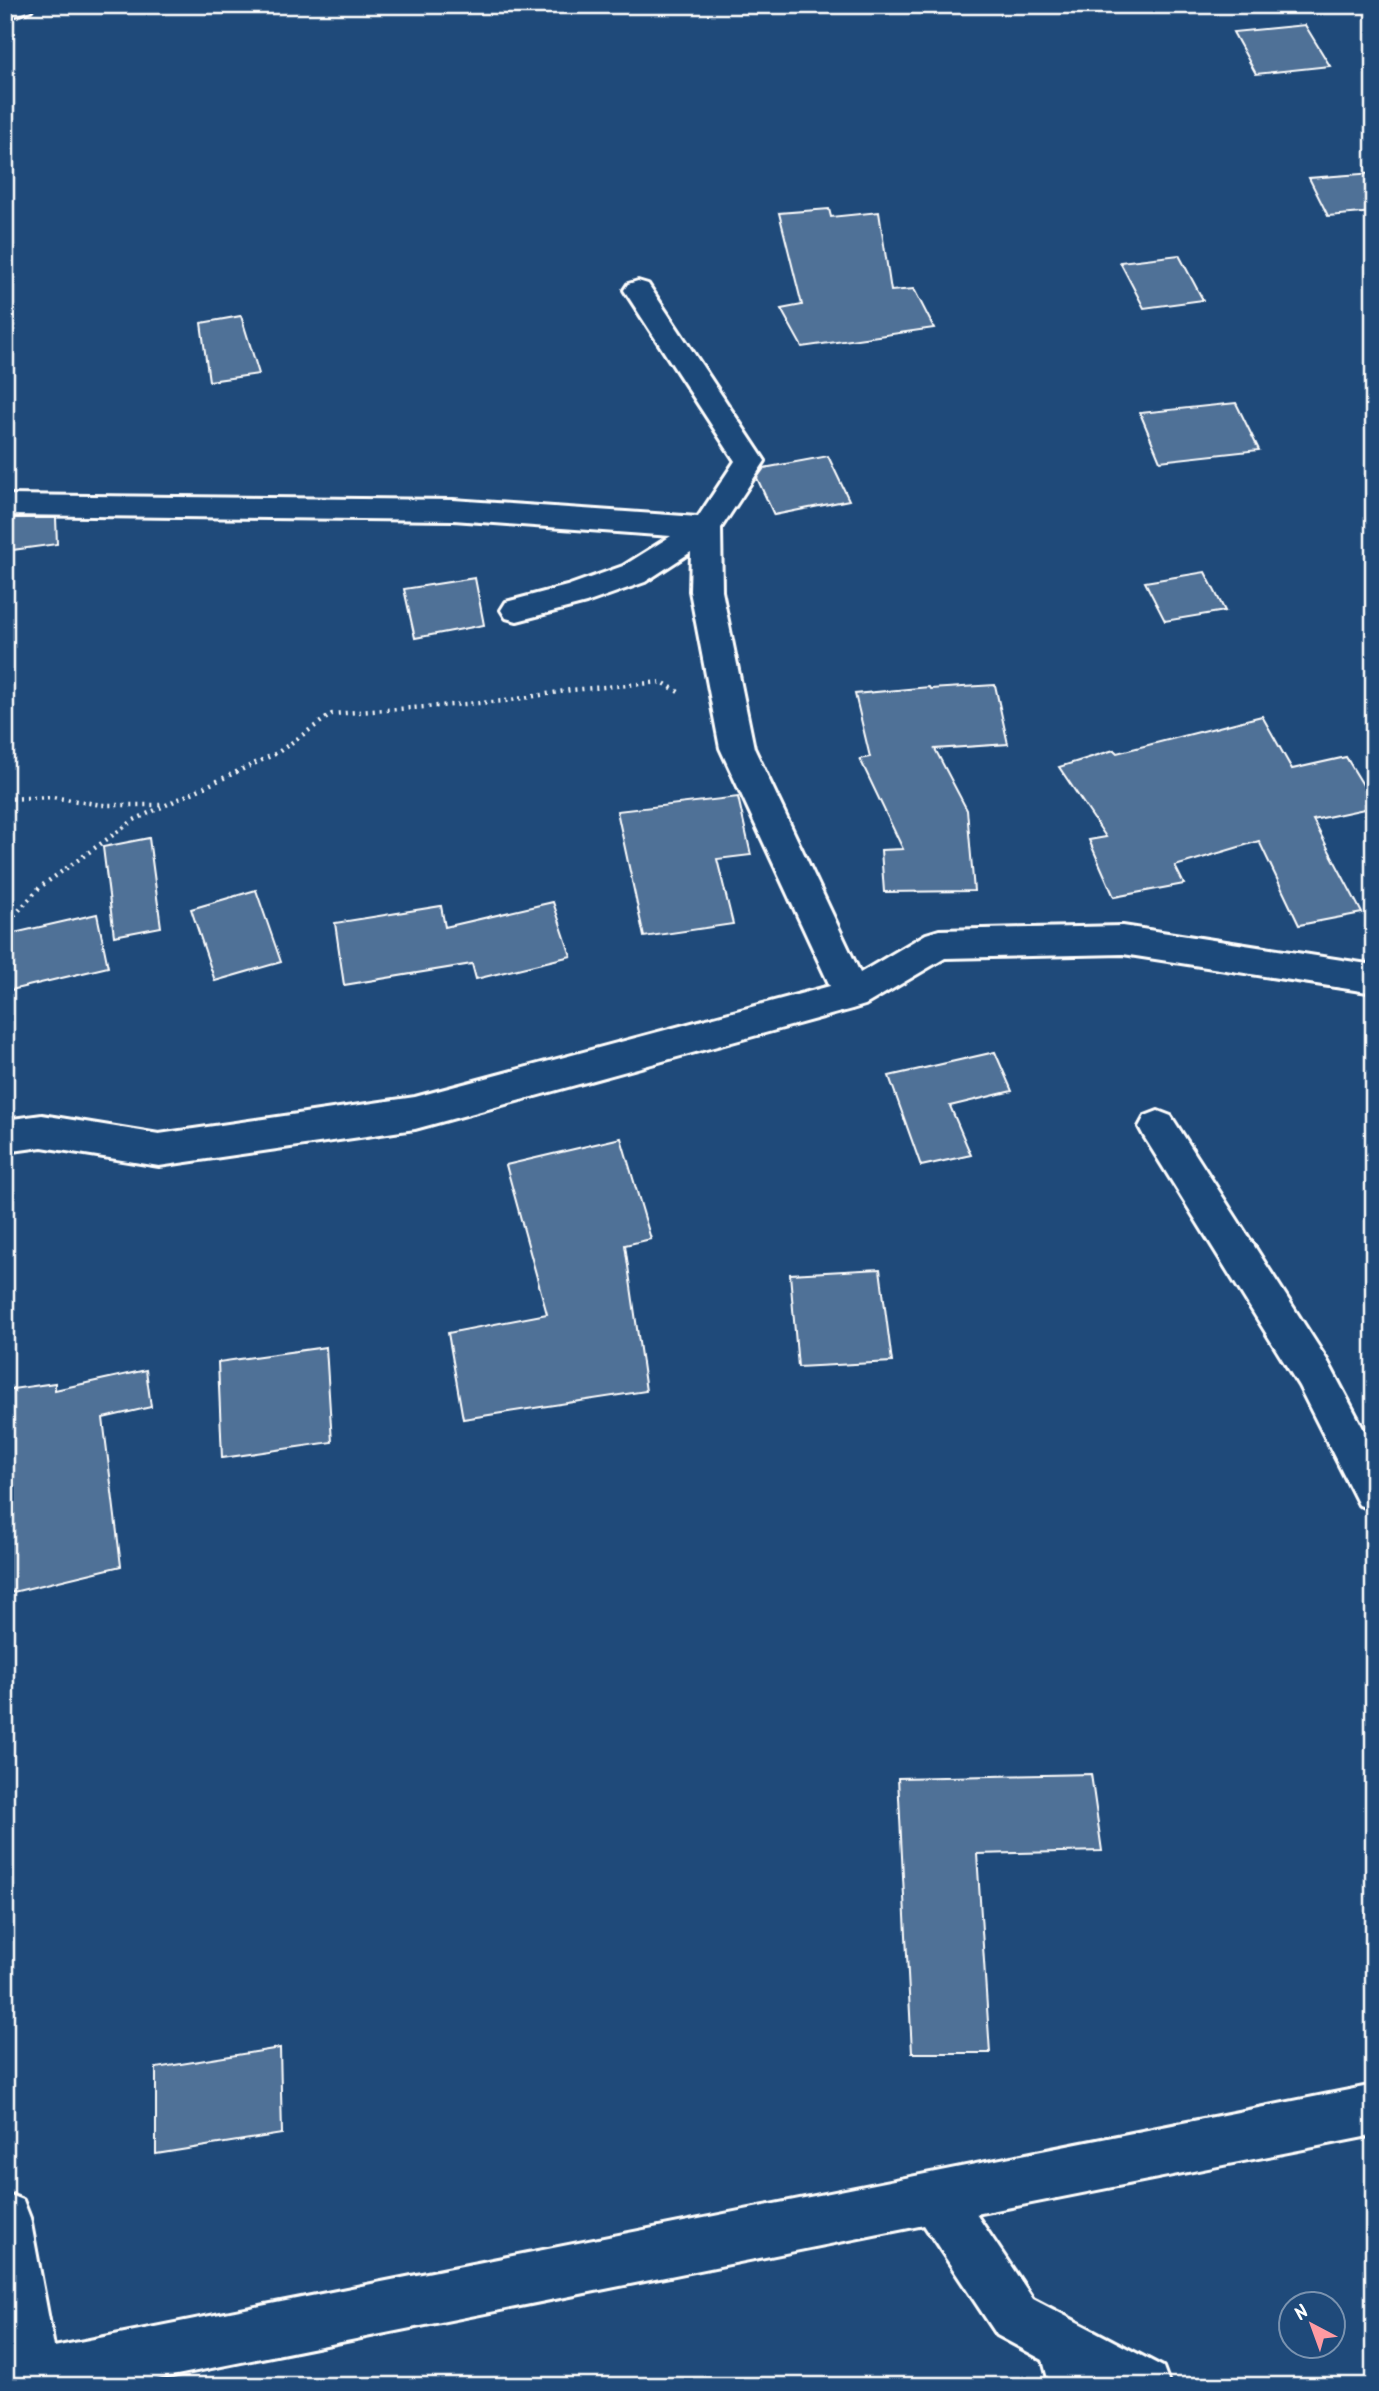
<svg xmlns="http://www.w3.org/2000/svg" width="1379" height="2391" font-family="Kalam,sans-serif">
<rect width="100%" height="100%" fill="#1f4a7a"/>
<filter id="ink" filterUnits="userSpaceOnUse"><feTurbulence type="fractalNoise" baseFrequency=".0143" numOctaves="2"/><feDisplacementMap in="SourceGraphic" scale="14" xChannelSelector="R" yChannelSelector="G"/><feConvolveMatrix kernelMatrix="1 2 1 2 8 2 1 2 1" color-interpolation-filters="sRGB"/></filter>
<g filter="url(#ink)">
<g fill="#507197" stroke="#fff" stroke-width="2">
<polygon points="1305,25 1330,66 1256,74 1233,32"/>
<polygon points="1374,173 1374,212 1328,216 1309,178"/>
<polygon points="829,209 831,217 879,212 891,291 914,289 934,328 802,347 781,309 802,305 779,213"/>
<polygon points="1179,255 1203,300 1144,308 1120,262"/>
<polygon points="241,316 259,374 209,381 201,323"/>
<polygon points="1236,403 1259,450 1160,461 1140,413"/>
<polygon points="828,456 849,500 774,515 757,478 764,468"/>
<polygon points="5,518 56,518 57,544 5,551"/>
<polygon points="1205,572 1225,611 1165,621 1145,582"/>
<polygon points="475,578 484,625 415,638 404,589"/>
<polygon points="995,685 1008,744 935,749 967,810 974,891 884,892 881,850 903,849 860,759 870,757 855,694 929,687 930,689"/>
<polygon points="1262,716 1292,769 1346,757 1374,803 1374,807 1313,820 1362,913 1299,925 1259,841 1175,866 1184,884 1114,897 1089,840 1106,837 1059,767 1114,750 1117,753"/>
<polygon points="738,797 751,855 717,859 733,924 644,937 617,811"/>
<polygon points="149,838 161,927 114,936 103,847"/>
<polygon points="256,890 281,962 215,981 191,909"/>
<polygon points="553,902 571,956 476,979 472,964 344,985 335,923 441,906 445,927"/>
<polygon points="97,914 108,967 11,990 5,956 5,935"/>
<polygon points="995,1052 1012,1091 950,1106 971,1155 921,1166 889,1076"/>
<polygon points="621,1138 651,1239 625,1245 646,1391 463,1419 448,1333 547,1314 506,1165"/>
<polygon points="880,1269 892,1362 798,1367 790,1274"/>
<polygon points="326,1347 332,1442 222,1458 218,1362"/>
<polygon points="146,1370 151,1407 103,1418 121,1566 5,1594 5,1390 55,1383 55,1390"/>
<polygon points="1091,1774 1102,1851 977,1854 990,2053 912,2053 898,1778"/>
<polygon points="280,2048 282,2134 156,2154 156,2068"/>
</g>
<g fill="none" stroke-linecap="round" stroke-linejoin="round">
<defs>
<g id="minor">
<polygon points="5,5 34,5 31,10 5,19"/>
<polygon points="638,281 648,284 765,461 721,528 722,591 754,748 860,973 926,934 939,930 1123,926 1374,965 1374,993 1123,954 945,958 865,1005 852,1009 415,1129 159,1166 42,1147 5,1152 5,1120 42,1115 159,1134 415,1097 830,986 720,748 690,591 691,552 645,582 586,603 517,621 506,618 501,610 506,602 567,586 623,566 671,536 453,520 5,515 5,495 453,500 698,517 735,461 624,290 628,284"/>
<polygon points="1158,1111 1171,1116 1327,1360 1374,1449 1374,1510 1359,1505 1299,1386 1145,1138 1139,1127 1145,1116"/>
<polygon points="1374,2085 1374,2135 976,2214 1033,2299 1163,2367 1170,2386 1050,2386 1043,2360 997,2335 924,2225 122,2386 5,2386 5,2193 23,2200 30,2218 54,2347"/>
</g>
</defs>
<use href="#minor" stroke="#fff" stroke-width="6"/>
<g stroke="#fff" stroke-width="4.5" stroke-dasharray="2 5" stroke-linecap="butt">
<polyline points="5,799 52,797 102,805 162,805"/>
<polyline points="5,926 40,887 134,820 277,753 332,714 505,701 571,690 662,682 682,694"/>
</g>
<use href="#minor" fill="#1f4a7a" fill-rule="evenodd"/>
</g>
</g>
<rect width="1379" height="2391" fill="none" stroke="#1f4a7a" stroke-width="28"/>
<rect x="14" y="14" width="1351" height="2363" fill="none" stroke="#fff" stroke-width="2.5" filter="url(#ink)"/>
<g transform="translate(1312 2325) rotate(319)"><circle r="33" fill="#1f4a7a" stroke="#7992af" stroke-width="2"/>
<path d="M0-5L12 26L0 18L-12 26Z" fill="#ff9aa2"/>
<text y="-10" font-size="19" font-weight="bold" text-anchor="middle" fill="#ffffff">N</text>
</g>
</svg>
